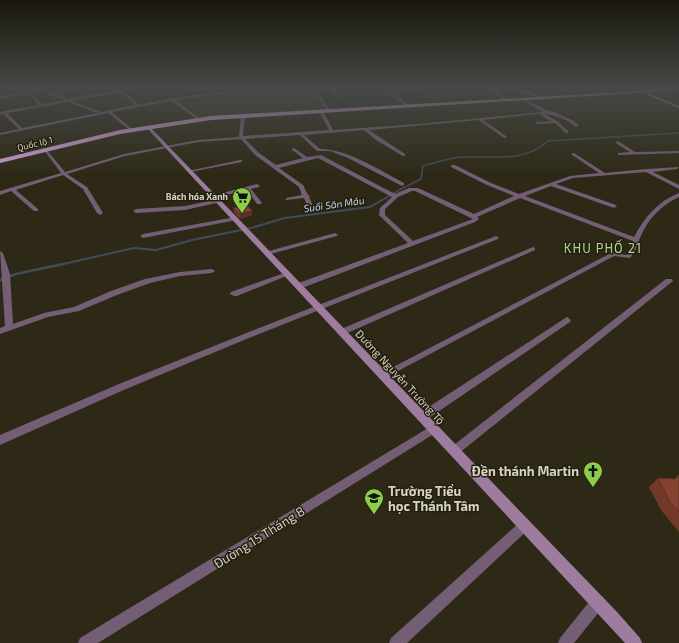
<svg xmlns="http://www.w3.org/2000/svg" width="679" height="643" font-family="'Exo 2',sans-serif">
<rect width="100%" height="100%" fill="#2e2916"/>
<polygon fill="#3c3625" points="232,86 313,86 325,110 199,118 173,100 230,93"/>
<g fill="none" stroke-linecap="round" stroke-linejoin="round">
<path stroke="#404c59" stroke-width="1.5" d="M399 190 421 179 423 166C436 162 449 158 462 157 494 155 522 164 548 141L679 133"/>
<polyline stroke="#404c59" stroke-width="2" points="59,265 134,248 156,250 192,240 251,228 285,218 370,207 401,189"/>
<polyline stroke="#404c59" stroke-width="2.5" points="0,280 16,274 63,264"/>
<g fill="#735e75" fill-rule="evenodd">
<polygon points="0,86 6,86 0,88"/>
<path d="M29 86C37 86 45 93 53 93 67 92 80 86 94 86L55 94 69 99 141 86H148L124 91 139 105 171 98 228 91 229 86H233L232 92 230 93 175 100 199 118 198 120 171 101 112 112 132 129 131 131 108 113 0 135V133L19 129 3 114H0V112L39 105 32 97 34 96 42 104 64 100 40 91 0 99V97L36 90ZM121 92 135 105 101 112 72 101ZM68 102 98 113 22 128 7 113Z"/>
<polygon points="370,86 333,89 339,96 337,97 329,89 317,90 329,110 327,111 313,89 330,87"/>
<polygon points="380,86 383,86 390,91 423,89 425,90 392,93 408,105 407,107"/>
<polygon points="484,86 487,86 508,100 505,101"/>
<polygon points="511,86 544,97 545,98 542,99 510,88 496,90 494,89"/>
<polygon points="621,86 625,86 642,93 639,94"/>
<polygon points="210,87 211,89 177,93 175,92"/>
<path d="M523 98 548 111H552L574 121 579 126 576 127C568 119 554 115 544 114L557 121 568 131V133H566L555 123 536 124 537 122 551 121 539 114 483 120 506 136V138H504L479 120 369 130 405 154V156H403L376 140 364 130 304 135 320 149C348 149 379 170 404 183V185L402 186 348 158 330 151H317L300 135 245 139 259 153 276 165 303 158 292 150V149L294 148 307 157 321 155 395 194 409 188H418L474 214 514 196 487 185 451 167V165H455L491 183 519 194 570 176 599 173 572 155V153H574L605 173 646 169 679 167 677 169 653 172 679 185V189L646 172 573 178 556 184 616 205 617 206 614 208 551 186 525 196 634 237C644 218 658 201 679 193V197C660 206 648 219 640 238 637 245 635 253 630 258L614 256 383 379 380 378 378 376 380 374 611 253 627 255 633 241 520 198 477 217 479 219 475 222 302 288H296L295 286 296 284 408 243 379 215 380 208 392 197 318 158 279 168 303 185 308 195 310 196 309 197 314 208 309 209 304 198 286 200V198L302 195 299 187 255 155 241 139 198 142 125 156 67 174 87 187 103 213 100 215 97 213 83 189 63 175 16 190 38 209V211H34L11 191 0 195V191L61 173 44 150 46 149 65 172 124 154 198 140 239 137 241 115 243 114 245 115 243 136 329 130 319 111 321 110 323 111 333 130 418 124 543 112 522 100ZM412 191H415L473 219 413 241 385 215V209L398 197Z"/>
<polygon points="618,141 635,152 679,151 679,153 620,155 618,155 618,153 630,152 616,143 616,142"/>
<polygon points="240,160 242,160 242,162 190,172 188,171"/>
<polygon points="257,184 260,186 259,187 251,189 262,203 261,204 257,204 247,190 214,198 211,196"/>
<polygon points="219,199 221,200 221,202 185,210 136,213 133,211 136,209 185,206"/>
<polygon points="235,217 238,219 237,220 143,238 140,236 143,234"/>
<polygon points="335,233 338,235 337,236 267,255 264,253 265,252"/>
<polygon points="496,236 499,238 498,239 249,338 126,389 0,445 0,435 119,384 244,334"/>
<polygon points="533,247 535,248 535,250 345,334 339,334 338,332 339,330"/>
<polygon points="0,251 3,253 10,274 13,324 44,313 74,307 111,291 145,279 180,272 212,269 215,271 212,273 180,276 150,283 117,295 79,311 48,317 0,334 0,328 5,326"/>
<polygon points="287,272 291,274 289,275 237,296 234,296 230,294 231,292"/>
<polygon points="666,279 672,279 673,281 458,454 454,456 450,454 449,451 450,448"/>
<polygon points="567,317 571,320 570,322 426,420 422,421 418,420 417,417 418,414"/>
<polygon points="433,425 437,426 438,429 437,432 98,643 78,643 80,638"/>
<polygon points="525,519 529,521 531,525 529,529 407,643 389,643 391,638 521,521"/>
<polygon points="598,595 603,597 605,602 603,607 574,643 558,643 560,638 593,597"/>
</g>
<g fill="#9d7ca0" fill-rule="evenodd">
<polygon points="646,92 679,106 679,108 645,94"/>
<polygon points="147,126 149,126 618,613 640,638 642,643 625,643 147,128"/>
</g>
<polygon fill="#cc9cd0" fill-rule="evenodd" points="679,87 679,89 622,94 211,120 120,134 0,163 0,159 120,130 211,116 622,92"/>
</g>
<g fill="#72392a">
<polygon points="233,208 252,215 240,219 234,212"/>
<polygon points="679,475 679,532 661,510 649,487 658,478 675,479"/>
</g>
<polygon fill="#5d2e22" points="252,211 252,215 240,219 240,214"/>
<g fill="#854231" stroke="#5d2e22">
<polygon points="246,204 252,211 240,214 233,208"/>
<polygon points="679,475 679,512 670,502 658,478 675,479"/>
</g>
<linearGradient id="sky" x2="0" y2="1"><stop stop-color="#19170c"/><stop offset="0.49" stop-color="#464947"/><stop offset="1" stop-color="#464947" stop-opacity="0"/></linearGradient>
<rect width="679" height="176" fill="url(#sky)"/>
<defs>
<symbol id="supermarket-pin" viewBox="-11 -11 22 30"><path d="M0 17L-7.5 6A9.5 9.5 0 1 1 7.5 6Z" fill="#89cf49" stroke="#241f0c"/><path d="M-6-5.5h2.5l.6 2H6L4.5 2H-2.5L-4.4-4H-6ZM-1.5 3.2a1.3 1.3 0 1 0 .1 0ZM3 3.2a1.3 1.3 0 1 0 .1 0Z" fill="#111"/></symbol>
<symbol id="church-pin" viewBox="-11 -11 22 30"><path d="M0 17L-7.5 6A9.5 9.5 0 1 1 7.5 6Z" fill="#89cf49" stroke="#241f0c"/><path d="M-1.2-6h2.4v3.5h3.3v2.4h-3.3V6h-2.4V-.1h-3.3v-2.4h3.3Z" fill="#111"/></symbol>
<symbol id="school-pin" viewBox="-11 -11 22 30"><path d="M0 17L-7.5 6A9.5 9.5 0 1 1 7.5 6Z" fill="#89cf49" stroke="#241f0c"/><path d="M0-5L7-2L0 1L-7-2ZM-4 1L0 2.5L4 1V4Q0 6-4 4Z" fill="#111"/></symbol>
</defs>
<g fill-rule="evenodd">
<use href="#supermarket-pin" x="231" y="186" width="22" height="30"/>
<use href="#church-pin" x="582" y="460" width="22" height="30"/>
<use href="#school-pin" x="363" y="487" width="22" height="30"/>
</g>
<g text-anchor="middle" stroke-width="3" stroke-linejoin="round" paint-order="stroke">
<g font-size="9" fill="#d5d2c6" stroke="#241f0c">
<text transform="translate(35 144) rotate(-14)" y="3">Quốc lộ 1</text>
</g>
<g font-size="9" font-weight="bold" fill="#d5d2c6" stroke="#241f0c" text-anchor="end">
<text x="228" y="200">Bách hóa Xanh</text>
</g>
<g font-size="10" font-style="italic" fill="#bad6f3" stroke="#241f0c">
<text transform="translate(334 204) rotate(-8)" y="4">Suối Săn Máu</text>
</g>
<g font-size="11" fill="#d5d2c6" stroke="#241f0c">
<text transform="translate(400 377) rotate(47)" y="4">Đường Nguyễn Trường Tộ</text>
</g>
<g font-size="13" letter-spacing="1" fill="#afd793" stroke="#241f0c">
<text x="603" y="253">KHU PHỐ 21</text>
</g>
<g font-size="13" font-weight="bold" fill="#d5d2c6" stroke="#241f0c" text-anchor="end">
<text x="579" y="476">Đền thánh Martin</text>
<text x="388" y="496" text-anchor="start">Trường Tiểu<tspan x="388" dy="15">học Thánh Tâm</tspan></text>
</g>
<g font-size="13" fill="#d5d2c6" stroke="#241f0c">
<text transform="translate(259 537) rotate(-32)" y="5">Đường 15 Tháng 8</text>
</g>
</g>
</svg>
